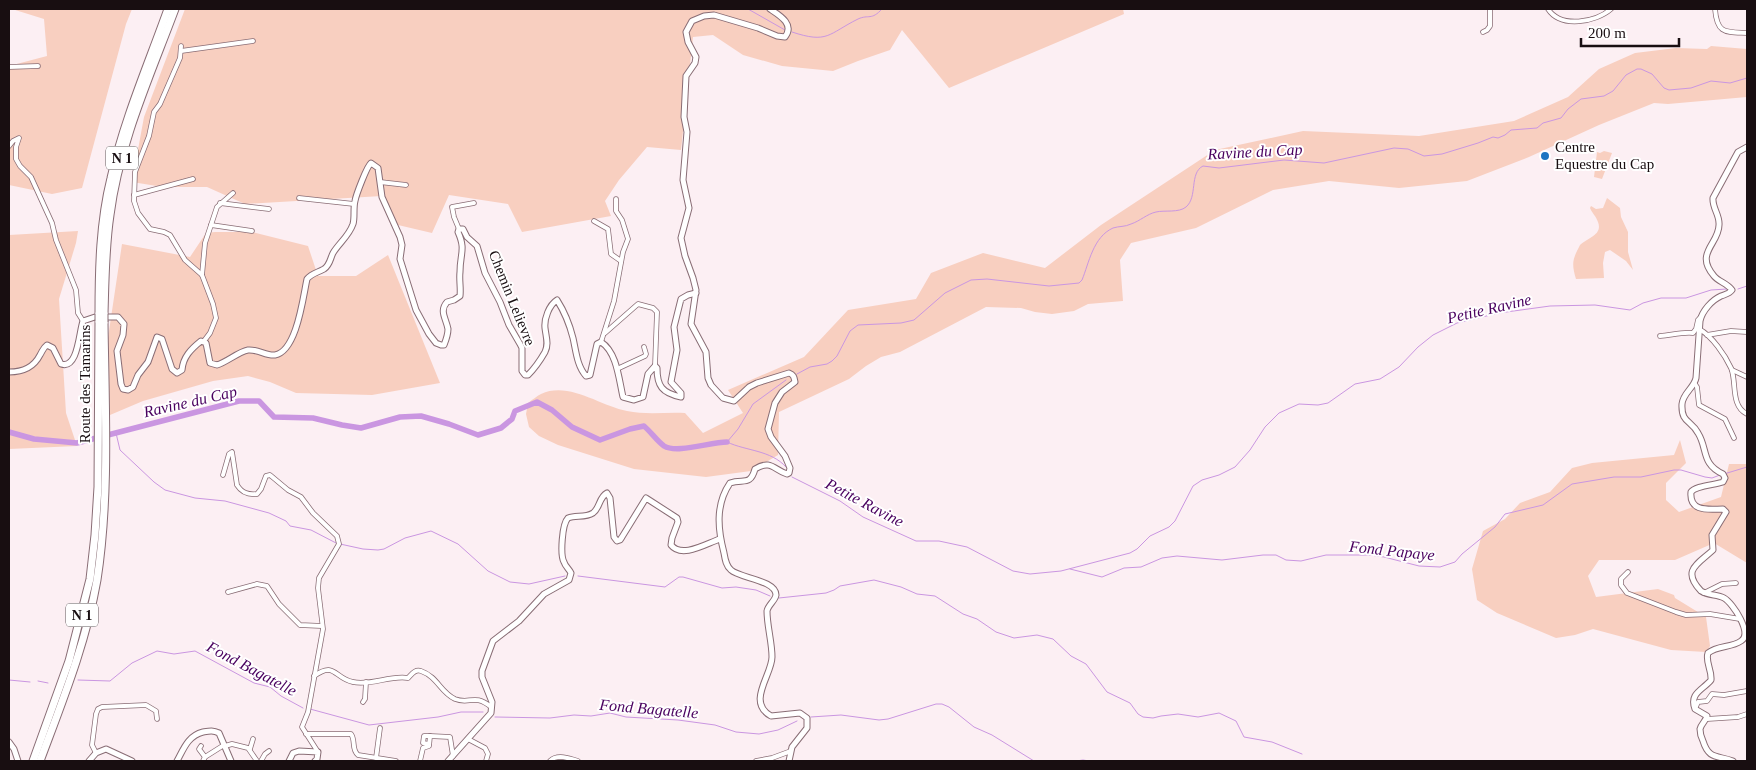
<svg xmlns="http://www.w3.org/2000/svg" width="1756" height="770" font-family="'Times New Roman',serif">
<rect width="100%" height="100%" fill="#fceff3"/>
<g fill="#f8cfc0">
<polygon points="12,9 132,9 126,24 82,188 52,194 9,185 9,66 47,56 44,19"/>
<polygon points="185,9 1123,9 1124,14 949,88 902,30 890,50 858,61 833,71 782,66 743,55 713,35 693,37 681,150 647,147 619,180 605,201 611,216 522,232 508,204 449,195 432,233 398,225 382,196 245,204 207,187 163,187 132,182 144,117"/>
<path d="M1711 46 1747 49V97L1668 104 1654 103 1599 125 1529 157 1467 181 1399 188 1329 181 1273 190 1196 228 1131 243 1120 260 1123 301 1088 304 1074 311 1052 314 1035 312 1021 308 986 307 900 352 881 357 866 366 849 379 779 412 778 455 751 471 706 477 634 469 558 445 539 436 529 427 526 414 528 403C532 400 537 396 541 394 569 381 600 406 627 411 646 415 666 412 685 413L703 433 743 413 728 390 804 357 848 310 916 299 931 273 983 253 1045 268 1101 225 1215 150 1303 131 1419 136 1514 121 1568 97 1599 69 1635 53 1676 48 1707 49Z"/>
<polygon points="1604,151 1612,153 1602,179 1594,177 1597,152 1600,153"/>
<path d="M1607 198 1620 208 1621 217 1628 232V252L1633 270 1626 261 1610 250 1605 252 1603 263 1604 278 1576 279C1571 262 1573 259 1580 245 1587 238 1603 235 1598 222 1596 216 1592 213 1590 208L1591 206 1596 209 1603 208Z"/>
<polygon points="78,231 76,243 59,299 66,413 77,446 9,449 9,235"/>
<polygon points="215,232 252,232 308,246 318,276 356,276 388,255 440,383 372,395 296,393 270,382 248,376 213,381 143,401 110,415 106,351 122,244 190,257 206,233"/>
<polygon points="1680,440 1686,463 1666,483 1666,500 1679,512 1721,497 1729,464 1747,464 1747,563 1714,543 1675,560 1599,560 1588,576 1596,597 1658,589 1674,595 1675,598 1706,617 1710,646 1706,652 1671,650 1593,629 1575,635 1556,638 1497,613 1477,600 1472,569 1483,531 1505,519 1520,503 1550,492 1572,468 1592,463 1674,455"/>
</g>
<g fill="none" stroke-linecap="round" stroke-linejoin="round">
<g stroke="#ca96e1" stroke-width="1">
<polyline points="748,9 785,30"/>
<path d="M792 32C828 44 828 34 858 19 869 14 871 21 882 9"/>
<polyline points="1738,289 1747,286"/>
<path d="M797 374 810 367 827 364 832 361 837 356 850 331 858 325 901 323 914 320 945 293 971 280 987 279 1049 286 1079 283 1082 280C1089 263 1093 237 1113 228 1119 226 1125 227 1131 224 1140 221 1147 214 1156 212 1164 210 1179 213 1186 207 1198 197 1189 173 1203 166L1219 168 1284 160 1324 163 1394 148 1408 149 1424 156 1442 154 1478 143 1493 137 1498 138 1505 135 1511 130 1537 128 1543 123 1561 118 1568 109 1581 99 1604 96 1613 91 1626 75 1637 69H1641L1652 74 1664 88 1669 90 1691 88 1711 81 1730 83 1747 78"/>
<path d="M786 380 753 404 738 429 727 442C746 451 771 450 786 467"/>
<polyline points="116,433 120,450 154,482 165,490 195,498 225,501 269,513 286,521 290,526 311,530 336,543"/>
<polyline points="1724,474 1747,467"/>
<polyline points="792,477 840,501 863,517 916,541 939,541 967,547 1013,571 1030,574 1061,571 1130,553 1137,549 1150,536 1169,527 1175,521 1193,486 1202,480 1219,475 1235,467 1250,450 1265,427 1279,413 1299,404 1318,405 1328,403 1355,384 1380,379 1399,367 1418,347 1433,335 1457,323 1499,313 1550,306 1595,305 1630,310 1643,303 1661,298 1686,298 1711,290 1727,289"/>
<polyline points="340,544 363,549 378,550 384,549 405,538 431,531 458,544 488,571 510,582 529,584 565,576"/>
<polyline points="1070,569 1102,577 1124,568 1141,567 1162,558 1177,556 1222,560 1263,555 1276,555 1286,560 1301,561 1326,555 1370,555 1384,557 1419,566 1440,567 1455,562 1462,554 1495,527 1505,514 1543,505 1572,484 1614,477 1641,477 1674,470 1681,470 1705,477 1712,478 1720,475"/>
<polyline points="578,576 665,587 679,577 683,577 722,588 736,587 756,590 770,596"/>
<polyline points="779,598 826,593 834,590 840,586 874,580 901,587 917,594 935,596 963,614 977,619 996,632 1014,638 1037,635 1053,639 1071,656 1086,664 1107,692 1130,703 1138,714 1143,717 1153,718 1161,716 1178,714 1198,717 1219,713 1236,721 1244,737 1272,742 1302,754"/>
<polyline points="9,680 30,682"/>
<polyline points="78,680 110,681 132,663 157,651 174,654 195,651 254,683 270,687 281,696 303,708"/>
<polyline points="38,681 48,683"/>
<polyline points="310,709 369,725 438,717 461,712 483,712"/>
<polyline points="495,717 550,718 574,715 591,716 610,713 626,717 678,720 715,725 736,732 759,734 778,730 797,721"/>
<polyline points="811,717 841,715 879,720 888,719 936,704 942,704 949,707 974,727 992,735 1034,761"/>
<polyline points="1076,761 1083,760 1089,761"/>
<polyline points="1131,761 1151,761"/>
</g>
<path stroke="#ca96e1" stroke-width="5.5" d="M9 432 34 439 77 443 239 401H259L274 417 313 418 342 425 361 428 400 417 421 416 449 424 478 435 501 428 512 419 515 411 537 402 552 410 572 427 600 440 630 429 644 426C651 432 657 441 664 446 677 454 710 442 727 442"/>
<defs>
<g id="street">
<path d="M1548 9C1561 29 1596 22 1611 9"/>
<path d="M1715 9C1717 34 1725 32 1747 33"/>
<polyline points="1483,32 1487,30 1490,26 1490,9"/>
<polyline points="181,46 180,58 160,104 154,112 149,136 135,172 134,201 138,213 150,229 164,232 170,235 185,260 202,275 213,304 216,318 210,333 204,341"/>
<polyline points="181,51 253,41"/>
<polyline points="9,67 38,66"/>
<polyline points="9,146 13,141 19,138 16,147 16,159 20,166 31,177 52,223 56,240 76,290 78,313 83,321"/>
<polyline points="380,182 406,185"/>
<polyline points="134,195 193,179"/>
<polyline points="299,198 354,204"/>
<polyline points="220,203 269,209"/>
<polyline points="594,221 608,229 611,254 621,261"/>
<polyline points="211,225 252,231"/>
<polyline points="459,229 454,217 452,207 474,203"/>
<polyline points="202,275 205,243 217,207 233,193"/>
<path d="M1699 329C1712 336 1725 355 1731 368 1737 381 1730 406 1747 414"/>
<polyline points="605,333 638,304 653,308 657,312 655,366"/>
<polyline points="1707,335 1731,331 1747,332"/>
<path d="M1660 336C1672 335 1681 332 1693 333L1696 329 1698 320 1700 318"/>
<polyline points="601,342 614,301 623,252 628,239 622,220 616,211 616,199"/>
<polyline points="617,369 645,356 646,354 644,347"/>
<polyline points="1732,370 1747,377"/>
<polyline points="1695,384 1697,387 1699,405 1725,419 1734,438"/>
<path d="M223 475 229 454 232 452 237 485C242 493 248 495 257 494L261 489 266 476 270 475 288 490 301 497 313 513 337 536 339 544 319 578 318 588 323 629 308 712 302 727 318 752"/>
<polyline points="1628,572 1621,579 1621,585 1627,593 1676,612 1686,615 1710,614 1740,619"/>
<polyline points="228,592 257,584 267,586 279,604 300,625 322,626"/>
<polyline points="1704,593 1722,584 1736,583"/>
<path d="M314 676C335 661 334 678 353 682 371 686 390 675 408 678 412 674 415 669 421 671 438 677 440 692 455 699 470 705 474 693 491 707"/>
<polyline points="363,702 365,699 366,682"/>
<polyline points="1695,709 1698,702 1707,701 1712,694 1724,695 1747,691"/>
<polyline points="1707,719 1738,717 1747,714"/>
<path d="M306 734H351C356 741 351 749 358 755L396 761"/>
<polyline points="468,739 485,748 488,754 486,761"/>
<polyline points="429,744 423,743 424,736 430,736"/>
<polyline points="201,746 199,749 205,757"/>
<polyline points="225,746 232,744 248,748 257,761"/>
<polyline points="250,749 253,739"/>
<polyline points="96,753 92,745 96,714 98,709 102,707 146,705 156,711 157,719"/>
<polyline points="376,758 380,728"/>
<polyline points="203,761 205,757 224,745"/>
<polyline points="261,761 265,754 269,751"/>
<polyline points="420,761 423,748 429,746 430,736 450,737 453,756"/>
<path d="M550 761C557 754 569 758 578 761"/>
<polyline points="756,761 772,758 791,751"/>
</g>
<g id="secondary">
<path d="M770 9C779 15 795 24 785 37L777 36 758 28 714 15 704 16 692 21 686 32 688 42 696 57 695 63 686 76 684 117 687 132 683 180 689 208 681 238 685 256 693 278 696 290 691 324 706 352 708 378 711 385 723 398 734 401 749 387 757 383 789 373C794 375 794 377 795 382L782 392 775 403 768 429 771 437 785 456 790 468 789 473 787 474C774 470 771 459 755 469 750 487 743 478 730 483 715 505 718 530 724 553 725 559 726 566 731 570 739 578 776 580 776 595 775 601 768 605 767 611 767 626 772 642 772 657 772 675 746 702 771 716L800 713 807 718V728L792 747 789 761"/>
<path d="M9 372C22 372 34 367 40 355 43 350 43 348 47 345L53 348 61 364C78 370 79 332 83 321L95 317H118L124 324 123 335 117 351 121 384 123 389 128 390 133 387 138 375 148 362 157 337 162 339 172 369 177 373 182 370C183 357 191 349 201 341L206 343 210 363 217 365C227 362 238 352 248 350 258 349 266 356 275 355 297 351 303 297 307 279 312 273 317 273 324 269 330 265 330 259 333 253 339 243 349 236 353 224 355 217 353 209 355 201 356 195 367 166 371 163L378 168 382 197 400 237 402 245 400 259 416 310 429 334 436 343 441 345H444C446 340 448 334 448 329 446 318 439 311 447 302L454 300 460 296C461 288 459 280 460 272 460 253 466 250 458 232L459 229H463L467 237 477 246 485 273 500 302 509 325 520 344 522 348V371L525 375H528C534 369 541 359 545 352 549 344 546 337 545 328 544 319 549 305 557 300 564 311 570 326 573 338 576 351 577 366 586 376L590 375 597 344 601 342C617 352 619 380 623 397L634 400 643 397 648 374 655 366 657 368C657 386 662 393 681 397V393L671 382 677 350 674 327 681 299 688 295 696 293"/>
<polyline points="9,742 14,749 18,761"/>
<polyline points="89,761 96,753 106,749 132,761"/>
<path d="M177 761C184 748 188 736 203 732 209 731 213 730 219 733L231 761"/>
<polyline points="289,761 293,753 299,751 318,752 317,759 315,761"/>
<path d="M448 761 491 713 492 702 482 677V671L493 641 519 621 544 594 569 580 571 573C569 569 565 566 564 562 560 555 562 524 568 518 576 515 585 518 593 513 600 508 599 497 607 493L610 498 614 537 617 541 620 540 622 537 646 498 677 518 678 522 672 538 671 545C682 559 707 543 720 539"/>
<path d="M1733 761C1717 755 1709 760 1703 741 1701 737 1700 734 1700 729 1701 724 1706 721 1707 716L1695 709C1689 693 1703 690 1711 680 1712 670 1705 662 1708 653 1718 645 1731 648 1741 641 1753 634 1733 603 1724 598 1717 594 1709 596 1701 591 1681 570 1698 564 1713 550L1712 535 1726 512 1723 509C1710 509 1689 513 1691 492 1695 486 1714 485 1723 482L1725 478 1723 474C1701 464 1708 449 1698 433 1691 420 1681 423 1682 404 1683 393 1694 388 1696 378L1700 321C1702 311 1712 300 1721 296 1726 294 1729 294 1732 290 1727 283 1719 282 1714 276 1694 253 1719 244 1719 225 1720 215 1712 208 1713 198L1738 152 1747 147"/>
</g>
<g id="highway">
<path d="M99 314C99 268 100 222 111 178 124 120 148 65 168 9"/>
<path d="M104 314C105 281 105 248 110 215 119 144 150 76 175 9"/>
<polyline points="33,761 69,661 90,579 95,535 98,487 99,321"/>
<path d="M40 761C62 702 86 643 97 580 110 496 105 406 104 322"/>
</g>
</defs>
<use href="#street" stroke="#896d75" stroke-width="5.5"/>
<use href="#secondary" stroke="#896d75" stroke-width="7"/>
<use href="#highway" stroke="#896d75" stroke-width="9"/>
<use href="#street" stroke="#fff" stroke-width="4"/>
<use href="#secondary" stroke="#fff" stroke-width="5"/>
<use href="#highway" stroke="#fff" stroke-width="7"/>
<defs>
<g id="highway-bridge">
<polyline points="99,314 99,321"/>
<polyline points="104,322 104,314"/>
</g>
</defs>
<use href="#highway-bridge" stroke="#896d75" stroke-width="9" stroke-linecap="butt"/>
<use href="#highway-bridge" stroke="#fff" stroke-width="7"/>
</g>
<circle fill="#1c75c2" stroke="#fff" stroke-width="2" cx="1545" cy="156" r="5"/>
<g text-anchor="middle" stroke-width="4" stroke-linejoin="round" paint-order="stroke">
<g fill="#fff" stroke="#5d5658" stroke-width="1">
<rect x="106" y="146.5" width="32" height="23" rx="4"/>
<rect x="66" y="603.5" width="32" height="23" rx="4"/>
</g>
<g font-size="14" font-weight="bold" fill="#180e11">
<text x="122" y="163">N 1</text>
<text x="82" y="620">N 1</text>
</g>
<g font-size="15" fill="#180e11" stroke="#fff" text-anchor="start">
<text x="1555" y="152">Centre<tspan x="1555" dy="17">Equestre du Cap</tspan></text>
</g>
<g font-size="15" fill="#180e11" stroke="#fff">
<text transform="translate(512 298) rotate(68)" y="5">Chemin Lelievre</text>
<text transform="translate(85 384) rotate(-90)" y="5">Route des Tamarins</text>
</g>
<g font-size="16" font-style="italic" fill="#49005f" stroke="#fff">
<text transform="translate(1255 151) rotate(-3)" y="6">Ravine du Cap</text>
<text transform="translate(1489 308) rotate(-13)" y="6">Petite Ravine</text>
<text transform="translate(190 401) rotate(-13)" y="6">Ravine du Cap</text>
<text transform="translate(865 502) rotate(28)" y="6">Petite Ravine</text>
<text transform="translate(1392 550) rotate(6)" y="6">Fond Papaye</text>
<text transform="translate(252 668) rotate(28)" y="6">Fond Bagatelle</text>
<text transform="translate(649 708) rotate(5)" y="6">Fond Bagatelle</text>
</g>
</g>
<rect width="1756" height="770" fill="none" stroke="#180e11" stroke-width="20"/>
<path d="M1581 38v8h98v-8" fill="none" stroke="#180e11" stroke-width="2.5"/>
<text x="1588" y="38" font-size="15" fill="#180e11" stroke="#ffffff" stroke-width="4" paint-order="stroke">200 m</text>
</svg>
